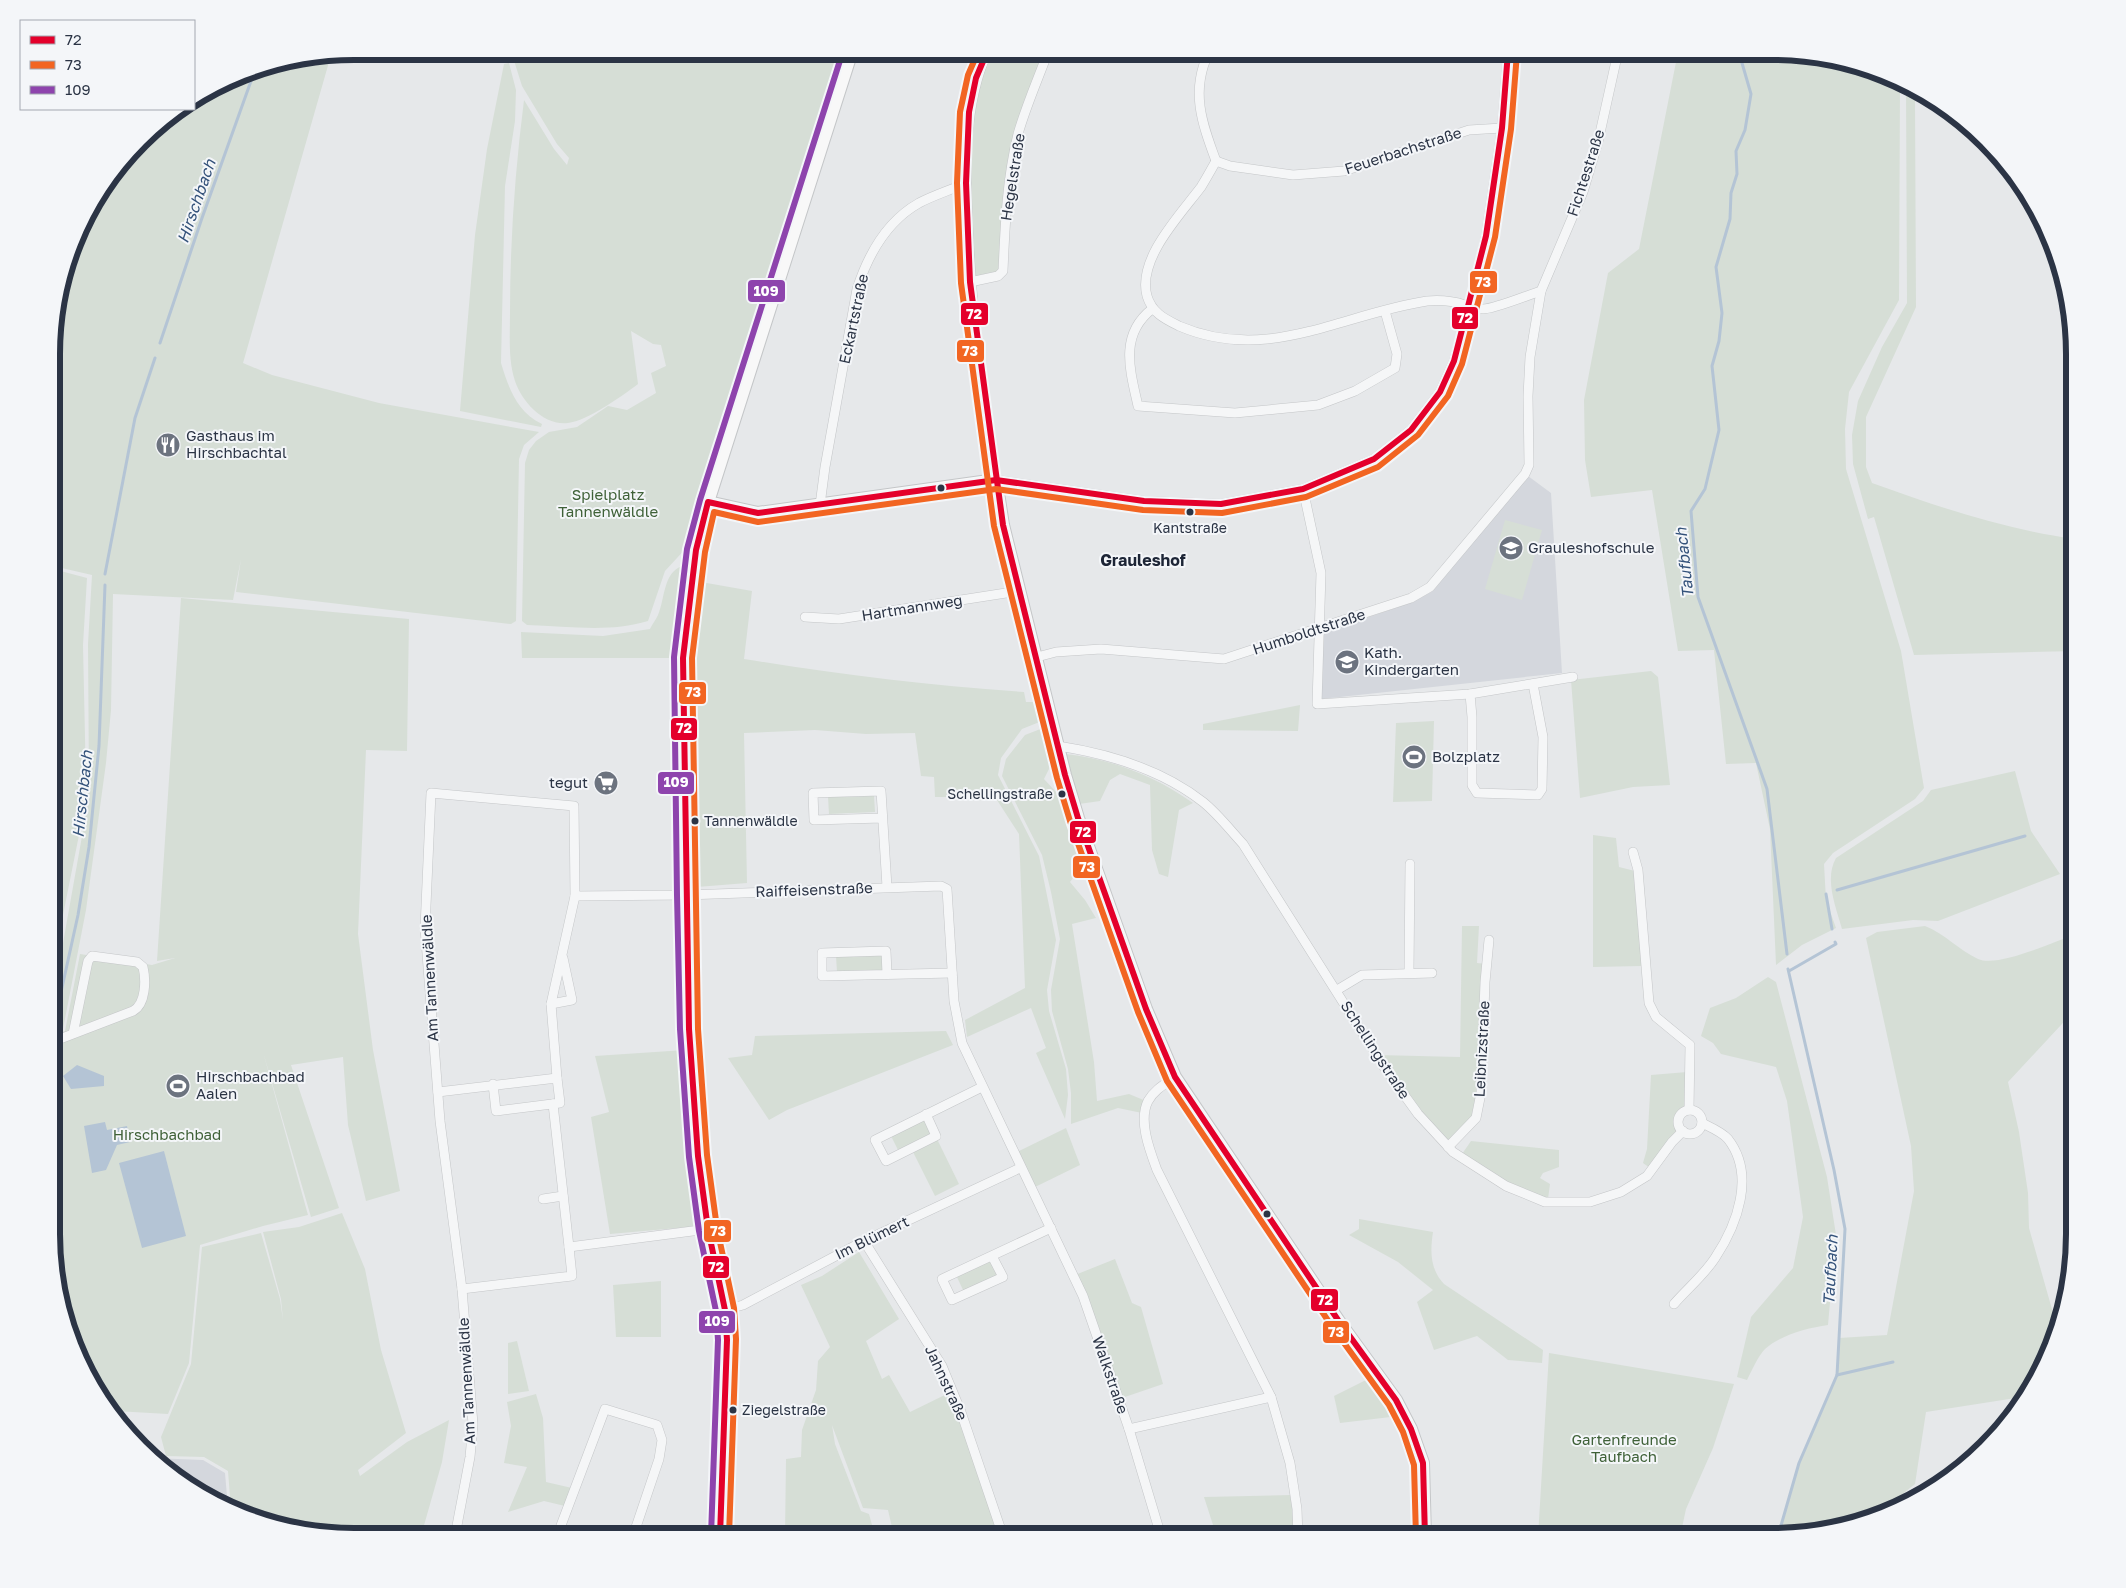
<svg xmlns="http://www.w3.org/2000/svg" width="2126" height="1588" font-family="'Golos Text',sans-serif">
<rect width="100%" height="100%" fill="#e6e8ea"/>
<g fill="#d4d7dd">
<polygon points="1528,476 1551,493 1562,673 1321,699 1322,633 1413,602 1433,591"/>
<polygon points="152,1458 203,1460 225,1473 228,1508"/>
</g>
<g fill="#d6ded6">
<path d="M511 51H847L796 196 716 444 689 545 665 571 648 621C609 633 568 626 527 625L522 621 525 463 529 450 536 441 549 432 577 427 608 406 627 410 656 393 651 373 666 366 661 345 653 344 631 331 638 384C622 396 587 421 568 423 544 426 522 402 515 381 508 360 510 335 510 313 510 241 515 171 524 100L554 149 567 165 569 158 557 144 522 86Z"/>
<polygon points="987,52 1048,52 1019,133 1003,271 970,282 969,112"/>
<polygon points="1678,52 1792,52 1888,74 1900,82 1899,300 1849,392 1845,429 1846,469 1901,651 1924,788 1915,799 1833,853 1824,864 1826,900 1836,928 1802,945 1776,965 1770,829 1756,763 1726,764 1714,650 1678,651 1652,490 1591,497 1585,460 1584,400 1608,273 1639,249"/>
<polygon points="331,55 243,363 272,375 379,403 539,432 524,445 519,459 516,621 511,624 236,592 241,559 233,600 113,594 111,710 106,763 86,910 63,1029 52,1032 52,1005 84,825 89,784 88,644 92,575 53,566 54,314 92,203 154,126 185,109 194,109 194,103 256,67"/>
<path d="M509 63 516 90 515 121 505 186 501 363C509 389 517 412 542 424L541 427 460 411 475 235 487 149 504 64Z"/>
<path d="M1906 85 1914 90 1915 99 1916 307 1866 417V467L1872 483C1939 507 2003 529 2075 539V651L1914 655 1874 517 1868 519 1853 464 1852 435 1858 401 1882 347 1907 303Z"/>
<polygon points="1505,520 1542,530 1522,600 1485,589"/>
<path d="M682 566 685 568 674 658H522L521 632 603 636 650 629C652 624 656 620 658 615 665 599 663 573 682 566Z"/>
<polygon points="53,569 87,578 83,645 86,784 81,825 53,965"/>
<path d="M701 582 752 591 744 659C837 674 929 686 1024 692L1026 702H1042L1047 719 1022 729 1001 758 998 775 1039 856 1056 940 1047 990 1049 1011 1066 1069 1068 1095 1065 1119 1036 1053 1046 1048 1031 1008 967 1037 965 1020 1025 988 1019 834 995 797H935L934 777 921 776 915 733 866 734 815 730 744 733 747 883 697 887 692 713 693 650Z"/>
<polygon points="181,598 409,619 407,751 366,750 358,934 373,1050 400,1191 366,1201 348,1125 343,1057 291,1065 339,1208 311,1217 263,1052 308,1215 263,1226 200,1245 189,1363 168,1414 115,1411 83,1368 52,1254 52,1035 65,1031 80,954 152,965 175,958 157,961"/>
<polygon points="1651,671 1658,677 1670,785 1633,787 1580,798 1571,680"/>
<polygon points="1300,705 1298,731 1203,730 1203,724"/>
<polygon points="1434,721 1432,801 1393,802 1396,723"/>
<polygon points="1043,728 1052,763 1044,779 1057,793 1082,866 1070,882 1085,900 1096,918 1072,924 1094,1062 1097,1101 1129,1094 1146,1101 1142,1113 1118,1108 1071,1124 1071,1093 1068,1069 1052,1011 1051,990 1060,939 1051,892 1042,855 1002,776 1006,759 1025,735"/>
<path d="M1066 754C1114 760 1153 775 1193 803L1179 810 1168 877 1159 874 1152 850 1150 785 1120 774 1110 780 1100 801 1079 804Z"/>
<path d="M2015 771 2031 831 2060 874 1938 921 1913 920 1842 929C1836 907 1824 879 1836 858L1923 801 1931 790Z"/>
<polygon points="874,796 875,812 829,814 828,797"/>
<polygon points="1593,835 1616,838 1619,867 1635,871 1642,966 1593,967"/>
<polygon points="1462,926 1479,926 1477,963 1487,964 1476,1118 1448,1147 1377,1055 1460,1057"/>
<path d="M1925 926C1945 934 1959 950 1978 959 1998 968 2053 942 2074 935V1011L2008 1082 2019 1132 2028 1193 2029 1228 2057 1327 2052 1350 2022 1397 1926 1412 1915 1484 1875 1516 1832 1531 1777 1536 1799 1463 1837 1375 1839 1338 1887 1335 1914 1191 1911 1146 1866 938 1877 932Z"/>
<polygon points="882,954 882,970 837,972 836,956"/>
<path d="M1768 977 1776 982 1827 1177 1836 1235 1828 1325C1807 1328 1781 1335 1765 1349 1758 1356 1752 1370 1747 1380L1737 1377 1751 1317 1793 1268 1803 1217 1787 1101 1776 1067 1721 1054 1713 1043 1701 1036 1710 1008 1736 998Z"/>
<polygon points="946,1031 953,1045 787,1110 769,1120 728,1058 752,1055 755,1036"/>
<polygon points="685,1050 689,1131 700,1226 610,1234 591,1117 609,1112 595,1056"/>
<polygon points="1687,1072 1686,1107 1679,1111 1676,1122 1679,1131 1650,1168 1643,1163 1647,1149 1651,1075"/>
<polygon points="925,1117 934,1135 899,1152 890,1134"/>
<polygon points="1066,1128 1080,1165 1033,1188 1017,1152"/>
<polygon points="937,1139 959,1184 935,1196 913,1152"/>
<polygon points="1471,1141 1559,1150 1559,1167 1543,1173 1540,1178 1550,1184 1548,1199 1509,1185 1462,1154"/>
<polygon points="342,1213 365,1269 381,1350 406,1433 358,1470 360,1476 407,1442 449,1420 442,1462 421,1536 334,1536 253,1517 252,1513 236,1512 231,1509 228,1471 204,1457 166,1456 161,1437 191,1364 202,1247 261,1233 280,1299 283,1320 281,1299 263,1232 299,1227"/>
<path d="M1359 1219 1433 1232C1430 1252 1430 1269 1444 1284L1543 1350 1542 1363 1508 1360 1477 1336 1434 1350 1417 1302 1433 1290 1398 1262 1349 1235 1359 1229Z"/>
<polygon points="859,1252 899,1319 866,1341 882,1379 889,1375 910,1412 953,1391 999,1527 975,1536 894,1536 888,1510 863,1508 832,1425 835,1444 861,1511 869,1514 875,1536 785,1536 786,1459 801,1457 802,1430 816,1390 818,1361 830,1347 801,1285 822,1276"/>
<polygon points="991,1259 1000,1276 964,1292 956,1275"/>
<polygon points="1115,1259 1132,1303 1141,1307 1163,1384 1122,1398 1075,1275"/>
<polygon points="661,1281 661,1337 616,1337 613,1285"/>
<polygon points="517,1341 529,1391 508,1394 508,1343"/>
<polygon points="1549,1353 1734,1384 1713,1448 1686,1509 1680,1537 1538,1537"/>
<polygon points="1374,1376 1399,1416 1340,1423 1334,1396"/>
<polygon points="536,1394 543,1418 546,1482 572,1488 565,1506 544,1501 508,1512 527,1467 504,1463 511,1426 507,1402"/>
<polygon points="1291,1495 1294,1528 1214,1528 1204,1497"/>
</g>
<g fill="#b4c4d5">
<polygon points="77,1065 104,1076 104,1086 71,1089 63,1076"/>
<polygon points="105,1122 107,1130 127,1126 130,1142 117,1145 106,1170 92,1173 84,1126"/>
<polygon points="164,1151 186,1236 142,1248 119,1163"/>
</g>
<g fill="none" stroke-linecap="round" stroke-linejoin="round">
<g stroke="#b4c4d5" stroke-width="3">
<polyline points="1746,52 1742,63 1751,94 1745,130 1736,151 1737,174 1731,193 1730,219 1716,267 1722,313 1719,341 1712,366 1719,430 1705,489 1691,511 1698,597 1767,789 1787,954"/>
<polyline points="160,343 202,218 256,67"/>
<polyline points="105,574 135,418 155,358"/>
<polyline points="1837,890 2025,836"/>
<polyline points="1826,894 1832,929"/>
<polyline points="1789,971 1836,944 1835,942"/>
<polyline points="52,1033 78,915 89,847 99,746 105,585"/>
<polyline points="52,1188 60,1284"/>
<polyline points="1837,1375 1893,1362"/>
<polyline points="1778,1536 1799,1463 1837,1375 1845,1229 1834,1170 1788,969"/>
</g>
<defs>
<g id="street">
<path d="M987 52C964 106 965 165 968 223 971 310 983 395 996 480L1144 501 1221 504 1303 489 1374 459 1411 430 1440 392 1454 361 1470 306 1486 236 1502 128 1508 52"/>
<path d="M1209 52C1190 91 1202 123 1216 161"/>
<path d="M1216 161C1211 170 1206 179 1201 187 1180 215 1137 259 1147 296 1152 313 1165 319 1179 326 1268 364 1341 314 1427 301 1439 300 1453 301 1465 305 1470 306 1477 309 1483 309 1495 309 1528 295 1541 291L1583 192 1598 142 1618 52"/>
<polyline points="1216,161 1230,166 1293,175 1344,171 1469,130 1502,128"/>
<path d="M970 282 998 276 1003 271C1005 225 1007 178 1018 134 1026 106 1038 79 1048 52"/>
<path d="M1152 309C1119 335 1130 370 1138 406L1235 413 1318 405 1355 391 1395 368 1397 354 1385 311"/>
<polyline points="1303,489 1321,573 1317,704 1470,694 1573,677"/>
<path d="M820 505 825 467 857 289C868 255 887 221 919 203 934 195 951 190 966 183"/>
<polyline points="805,617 839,619 1019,591"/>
<polyline points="1037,657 1056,652 1101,649 1224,659 1411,598 1430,587 1525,474 1529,465 1528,396 1530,357 1541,291"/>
<polyline points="1470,694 1472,717 1472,785 1477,793 1538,795 1542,789 1543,737 1533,684"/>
<path d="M1058 746C1110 754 1161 769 1203 802 1218 814 1230 830 1243 844L1384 1067 1418 1114 1453 1152 1506 1186 1545 1202H1590L1621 1192 1647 1176 1672 1142 1683 1131"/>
<polyline points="882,818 814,820 813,793 881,791 887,887"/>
<polyline points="1633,852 1638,870 1649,1003 1656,1017 1690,1045 1689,1110"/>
<polyline points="1409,972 1410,864"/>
<polyline points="887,974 886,951 822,953 822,976 952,973"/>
<polyline points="1337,990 1362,975 1432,973"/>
<polyline points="551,1004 572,1000 563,958"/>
<path d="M52 1042 133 1011C146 1004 146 980 143 967L137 962 92 956 88 961 73 1034"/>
<path d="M1175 1077C1165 1084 1154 1090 1148 1101 1138 1121 1150 1151 1157 1170L1271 1397 1290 1463 1297 1509 1298 1537"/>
<polyline points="557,1078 551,1004 575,896"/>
<polyline points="2072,1091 2069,1125 2074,1181"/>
<polyline points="438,1092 557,1078 560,1103 496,1111 493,1084"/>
<polyline points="553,1104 569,1247"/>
<circle cx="1690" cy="1122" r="12"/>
<polyline points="926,1114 936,1136 886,1161 875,1140 982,1087"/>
<polyline points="1448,1147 1476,1118 1481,1093 1485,982 1489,940"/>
<polyline points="543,1199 563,1196"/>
<polyline points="864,1241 942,1366 961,1412 1003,1536"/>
<polyline points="992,1256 1003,1277 952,1300 942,1279 1051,1228"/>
<polyline points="462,1289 572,1276 569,1247 708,1229"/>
<path d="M1674 1304C1687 1289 1704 1275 1715 1258 1737 1225 1756 1175 1728 1139 1722 1132 1710 1127 1702 1123"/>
<polyline points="725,1310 743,1305 864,1241 1020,1168"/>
<polyline points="1129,1429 1271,1397"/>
<polyline points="455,1536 470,1457 473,1424 462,1289 440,1121 425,928 431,793 574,806 575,896 686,895 941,886 947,889 954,1001 962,1043 1083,1296 1129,1429 1161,1536"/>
<polyline points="557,1536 605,1409 657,1425 662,1440 659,1459 633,1536"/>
</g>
<g id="secondary">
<polyline points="708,502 758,513 996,480 1003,525 1065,775 1078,818 1146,1009 1175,1077 1338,1320 1396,1400 1411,1429 1423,1463 1425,1537"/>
<polyline points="720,1536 727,1340 725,1310 708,1229 698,1156 689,1029 686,895 683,658 696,550 708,502 852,51"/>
</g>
</defs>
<use href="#street" stroke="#c4c6c8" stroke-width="10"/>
<use href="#secondary" stroke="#c4c6c8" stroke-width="14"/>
<use href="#street" stroke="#f5f6f7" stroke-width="9"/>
<use href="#secondary" stroke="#f8f8f8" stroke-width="12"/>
<defs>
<g id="bus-1">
<polyline points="987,52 976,78 969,112 966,183 970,282 1003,525 1065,775 1078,818 1146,1009 1175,1077 1338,1320 1396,1400 1411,1429 1423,1463 1425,1537"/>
<polyline points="720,1536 727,1340 725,1310 708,1229 698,1156 689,1029 683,658 696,550 708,502 758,513 996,480 1144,501 1221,504 1303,489 1374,459 1411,430 1440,392 1454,361 1486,236 1502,128 1508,52"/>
</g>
<g id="bus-2">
<polyline points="978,52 968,75 960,112 957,183 961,283 994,526 1057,778 1070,821 1138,1012 1167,1081 1331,1325 1389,1405 1403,1432 1414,1465 1416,1537"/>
<polyline points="729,1536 736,1339 734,1308 717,1228 707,1155 698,1029 692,658 705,552 714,512 758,522 996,489 1143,510 1222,513 1306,497 1378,467 1418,435 1448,396 1462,364 1495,237 1511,129 1517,53"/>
</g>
<polyline id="bus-3" points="711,1536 718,1340 716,1311 699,1231 689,1157 680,1029 677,895 674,657 687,549 700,500 843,51"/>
</defs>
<use href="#bus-1" stroke="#f4f6f9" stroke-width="10"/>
<use href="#bus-2" stroke="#f4f6f9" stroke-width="10"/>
<use href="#bus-3" stroke="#f4f6f9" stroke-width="10"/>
<use href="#bus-1" stroke="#e4002b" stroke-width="6"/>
<use href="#bus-2" stroke="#f26522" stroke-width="6"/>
<use href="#bus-3" stroke="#8e44ad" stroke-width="6"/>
</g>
<defs>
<symbol id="restaurant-disc" viewBox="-11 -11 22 22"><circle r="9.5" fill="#6c737f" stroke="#f4f6f9"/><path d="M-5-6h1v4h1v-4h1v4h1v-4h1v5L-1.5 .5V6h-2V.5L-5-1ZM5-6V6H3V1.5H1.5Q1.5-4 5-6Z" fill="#fff"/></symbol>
<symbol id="school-disc" viewBox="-11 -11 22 22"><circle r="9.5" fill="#6c737f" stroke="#f4f6f9"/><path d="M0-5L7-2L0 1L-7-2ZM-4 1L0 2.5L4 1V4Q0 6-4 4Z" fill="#fff"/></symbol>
<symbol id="stadium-disc" viewBox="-11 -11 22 22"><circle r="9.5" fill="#6c737f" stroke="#f4f6f9"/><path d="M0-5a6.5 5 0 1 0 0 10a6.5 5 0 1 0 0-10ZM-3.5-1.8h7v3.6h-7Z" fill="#fff"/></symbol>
<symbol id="supermarket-disc" viewBox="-11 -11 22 22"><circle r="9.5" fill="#6c737f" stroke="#f4f6f9"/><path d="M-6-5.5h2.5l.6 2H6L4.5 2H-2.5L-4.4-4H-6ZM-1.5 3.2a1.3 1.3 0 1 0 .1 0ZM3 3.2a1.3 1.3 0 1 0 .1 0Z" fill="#fff"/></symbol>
</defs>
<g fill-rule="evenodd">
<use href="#restaurant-disc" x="154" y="431" width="28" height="28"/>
<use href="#school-disc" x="1497" y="534" width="28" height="28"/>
<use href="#school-disc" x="1333" y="648" width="28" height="28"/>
<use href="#stadium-disc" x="1400" y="743" width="28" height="28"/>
<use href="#supermarket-disc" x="592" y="769" width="28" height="28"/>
<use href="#stadium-disc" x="164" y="1072" width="28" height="28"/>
</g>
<g fill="#2b3445" stroke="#f4f6f9" stroke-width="2">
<circle cx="941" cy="488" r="4.5"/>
<circle cx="1190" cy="512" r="4.5"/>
<circle cx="1062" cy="794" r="4.5"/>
<circle cx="695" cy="821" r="4.5"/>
<circle cx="1267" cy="1214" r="4.5"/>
<circle cx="733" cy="1410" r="4.5"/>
</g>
<g text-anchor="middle" stroke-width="4" stroke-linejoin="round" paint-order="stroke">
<g font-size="14" fill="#2b3445" stroke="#f4f6f9" text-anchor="start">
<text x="1190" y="533" text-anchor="middle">Kantstraße</text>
<text x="1053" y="799" text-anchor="end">Schellingstraße</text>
<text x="704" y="826">Tannenwäldle</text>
<text x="742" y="1415">Ziegelstraße</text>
</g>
<g font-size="15" fill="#2b3445" stroke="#f4f6f9">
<text transform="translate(1403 151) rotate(-18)" y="5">Feuerbachstraße</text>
<text transform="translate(1586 173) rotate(-72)" y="5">Fichtestraße</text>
<text transform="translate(1013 177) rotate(-81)" y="5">Hegelstraße</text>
<text transform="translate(854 319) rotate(-78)" y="5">Eckartstraße</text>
<text transform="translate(912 608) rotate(-9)" y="5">Hartmannweg</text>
<text transform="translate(1309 632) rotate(-18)" y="5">Humboldtstraße</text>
<text transform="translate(814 890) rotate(-2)" y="5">Raiffeisenstraße</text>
<text transform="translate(430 978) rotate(-93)" y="5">Am Tannenwäldle</text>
<text transform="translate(1482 1049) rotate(-87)" y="5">Leibnizstraße</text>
<text transform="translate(1375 1050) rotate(57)" y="5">Schellingstraße</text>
<text transform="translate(872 1238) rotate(-26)" y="5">Im Blümert</text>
<text transform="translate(1110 1375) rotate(71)" y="5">Walkstraße</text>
<text transform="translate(467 1381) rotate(-93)" y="5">Am Tannenwäldle</text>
<text transform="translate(946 1383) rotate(65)" y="5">Jahnstraße</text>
</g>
<g font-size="15" fill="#2b3445" stroke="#f4f6f9" text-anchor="start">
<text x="186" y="441">Gasthaus im<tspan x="186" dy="17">Hirschbachtal</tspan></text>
<text x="1528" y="553">Grauleshofschule</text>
<text x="1364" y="658">Kath.<tspan x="1364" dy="17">Kindergarten</tspan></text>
<text x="1432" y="762">Bolzplatz</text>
<text x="588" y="788" text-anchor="end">tegut</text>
<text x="196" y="1082">Hirschbachbad<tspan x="196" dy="17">Aalen</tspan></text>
</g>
<g font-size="15" fill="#3f6138" stroke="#f4f6f9">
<text x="608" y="500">Spielplatz<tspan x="608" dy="17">Tannenwäldle</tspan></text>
<text x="167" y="1140">Hirschbachbad</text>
<text x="1624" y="1445">Gartenfreunde<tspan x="1624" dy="17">Taufbach</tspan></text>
</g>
<g font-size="16" font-style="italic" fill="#34527a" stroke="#f4f6f9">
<text transform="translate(196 201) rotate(-71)" y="6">Hirschbach</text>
<text transform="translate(1684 563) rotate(-96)" y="6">Taufbach</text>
<text transform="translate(82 794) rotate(-84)" y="6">Hirschbach</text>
<text transform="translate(1830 1270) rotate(-87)" y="6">Taufbach</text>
</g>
<g font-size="16" font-weight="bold" fill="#1d2536" stroke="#f4f6f9">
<text x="1143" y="566">Grauleshof</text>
</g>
</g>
<path d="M0 0H2126V1588H0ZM354 60H1772A294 294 0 0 1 2066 354V1234A294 294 0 0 1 1772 1528H354A294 294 0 0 1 60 1234V354A294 294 0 0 1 354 60Z" fill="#f4f6f9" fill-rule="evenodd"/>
<path fill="none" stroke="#2b3445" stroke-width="6" d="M354 60H1772A294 294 0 0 1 2066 354V1234A294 294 0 0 1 1772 1528H354A294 294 0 0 1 60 1234V354A294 294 0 0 1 354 60Z"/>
<g stroke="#f4f6f9" stroke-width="2">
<rect x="1469" y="270" width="29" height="24" rx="5" fill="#f26522"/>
<rect x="747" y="279" width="39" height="24" rx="5" fill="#8e44ad"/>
<rect x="960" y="302" width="29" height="24" rx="5" fill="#e4002b"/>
<rect x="1451" y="306" width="28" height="24" rx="5" fill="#e4002b"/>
<rect x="956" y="339" width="29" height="24" rx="5" fill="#f26522"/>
<rect x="678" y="681" width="29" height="24" rx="5" fill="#f26522"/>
<rect x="670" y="717" width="28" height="24" rx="5" fill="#e4002b"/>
<rect x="657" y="771" width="38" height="24" rx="5" fill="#8e44ad"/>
<rect x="1069" y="820" width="28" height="24" rx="5" fill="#e4002b"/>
<rect x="1072" y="855" width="29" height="24" rx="5" fill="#f26522"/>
<rect x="703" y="1219" width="29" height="24" rx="5" fill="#f26522"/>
<rect x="702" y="1255" width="28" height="24" rx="5" fill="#e4002b"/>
<rect x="1310" y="1288" width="29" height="24" rx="5" fill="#e4002b"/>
<rect x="698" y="1310" width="38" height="24" rx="5" fill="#8e44ad"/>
<rect x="1322" y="1320" width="28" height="24" rx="5" fill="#f26522"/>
</g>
<g font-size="14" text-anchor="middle" font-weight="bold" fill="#fff">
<text x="1483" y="287">73</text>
<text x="766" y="296">109</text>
<text x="974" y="319">72</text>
<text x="1465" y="323">72</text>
<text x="970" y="356">73</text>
<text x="693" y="697">73</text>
<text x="684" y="733">72</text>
<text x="676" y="787">109</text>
<text x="1083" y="837">72</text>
<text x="1087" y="872">73</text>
<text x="718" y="1236">73</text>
<text x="716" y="1272">72</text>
<text x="1325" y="1305">72</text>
<text x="717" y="1326">109</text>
<text x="1336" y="1337">73</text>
</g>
<rect x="20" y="20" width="175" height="90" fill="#f4f6f9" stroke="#a4a8b1"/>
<rect x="30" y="36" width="25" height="8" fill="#e4002b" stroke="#a4a8b1"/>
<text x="65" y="45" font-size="15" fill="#2b3445">72</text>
<rect x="30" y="61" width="25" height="8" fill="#f26522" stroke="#a4a8b1"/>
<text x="65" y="70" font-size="15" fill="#2b3445">73</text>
<rect x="30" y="86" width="25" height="8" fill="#8e44ad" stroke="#a4a8b1"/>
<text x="65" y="95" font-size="15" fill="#2b3445">109</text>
</svg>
